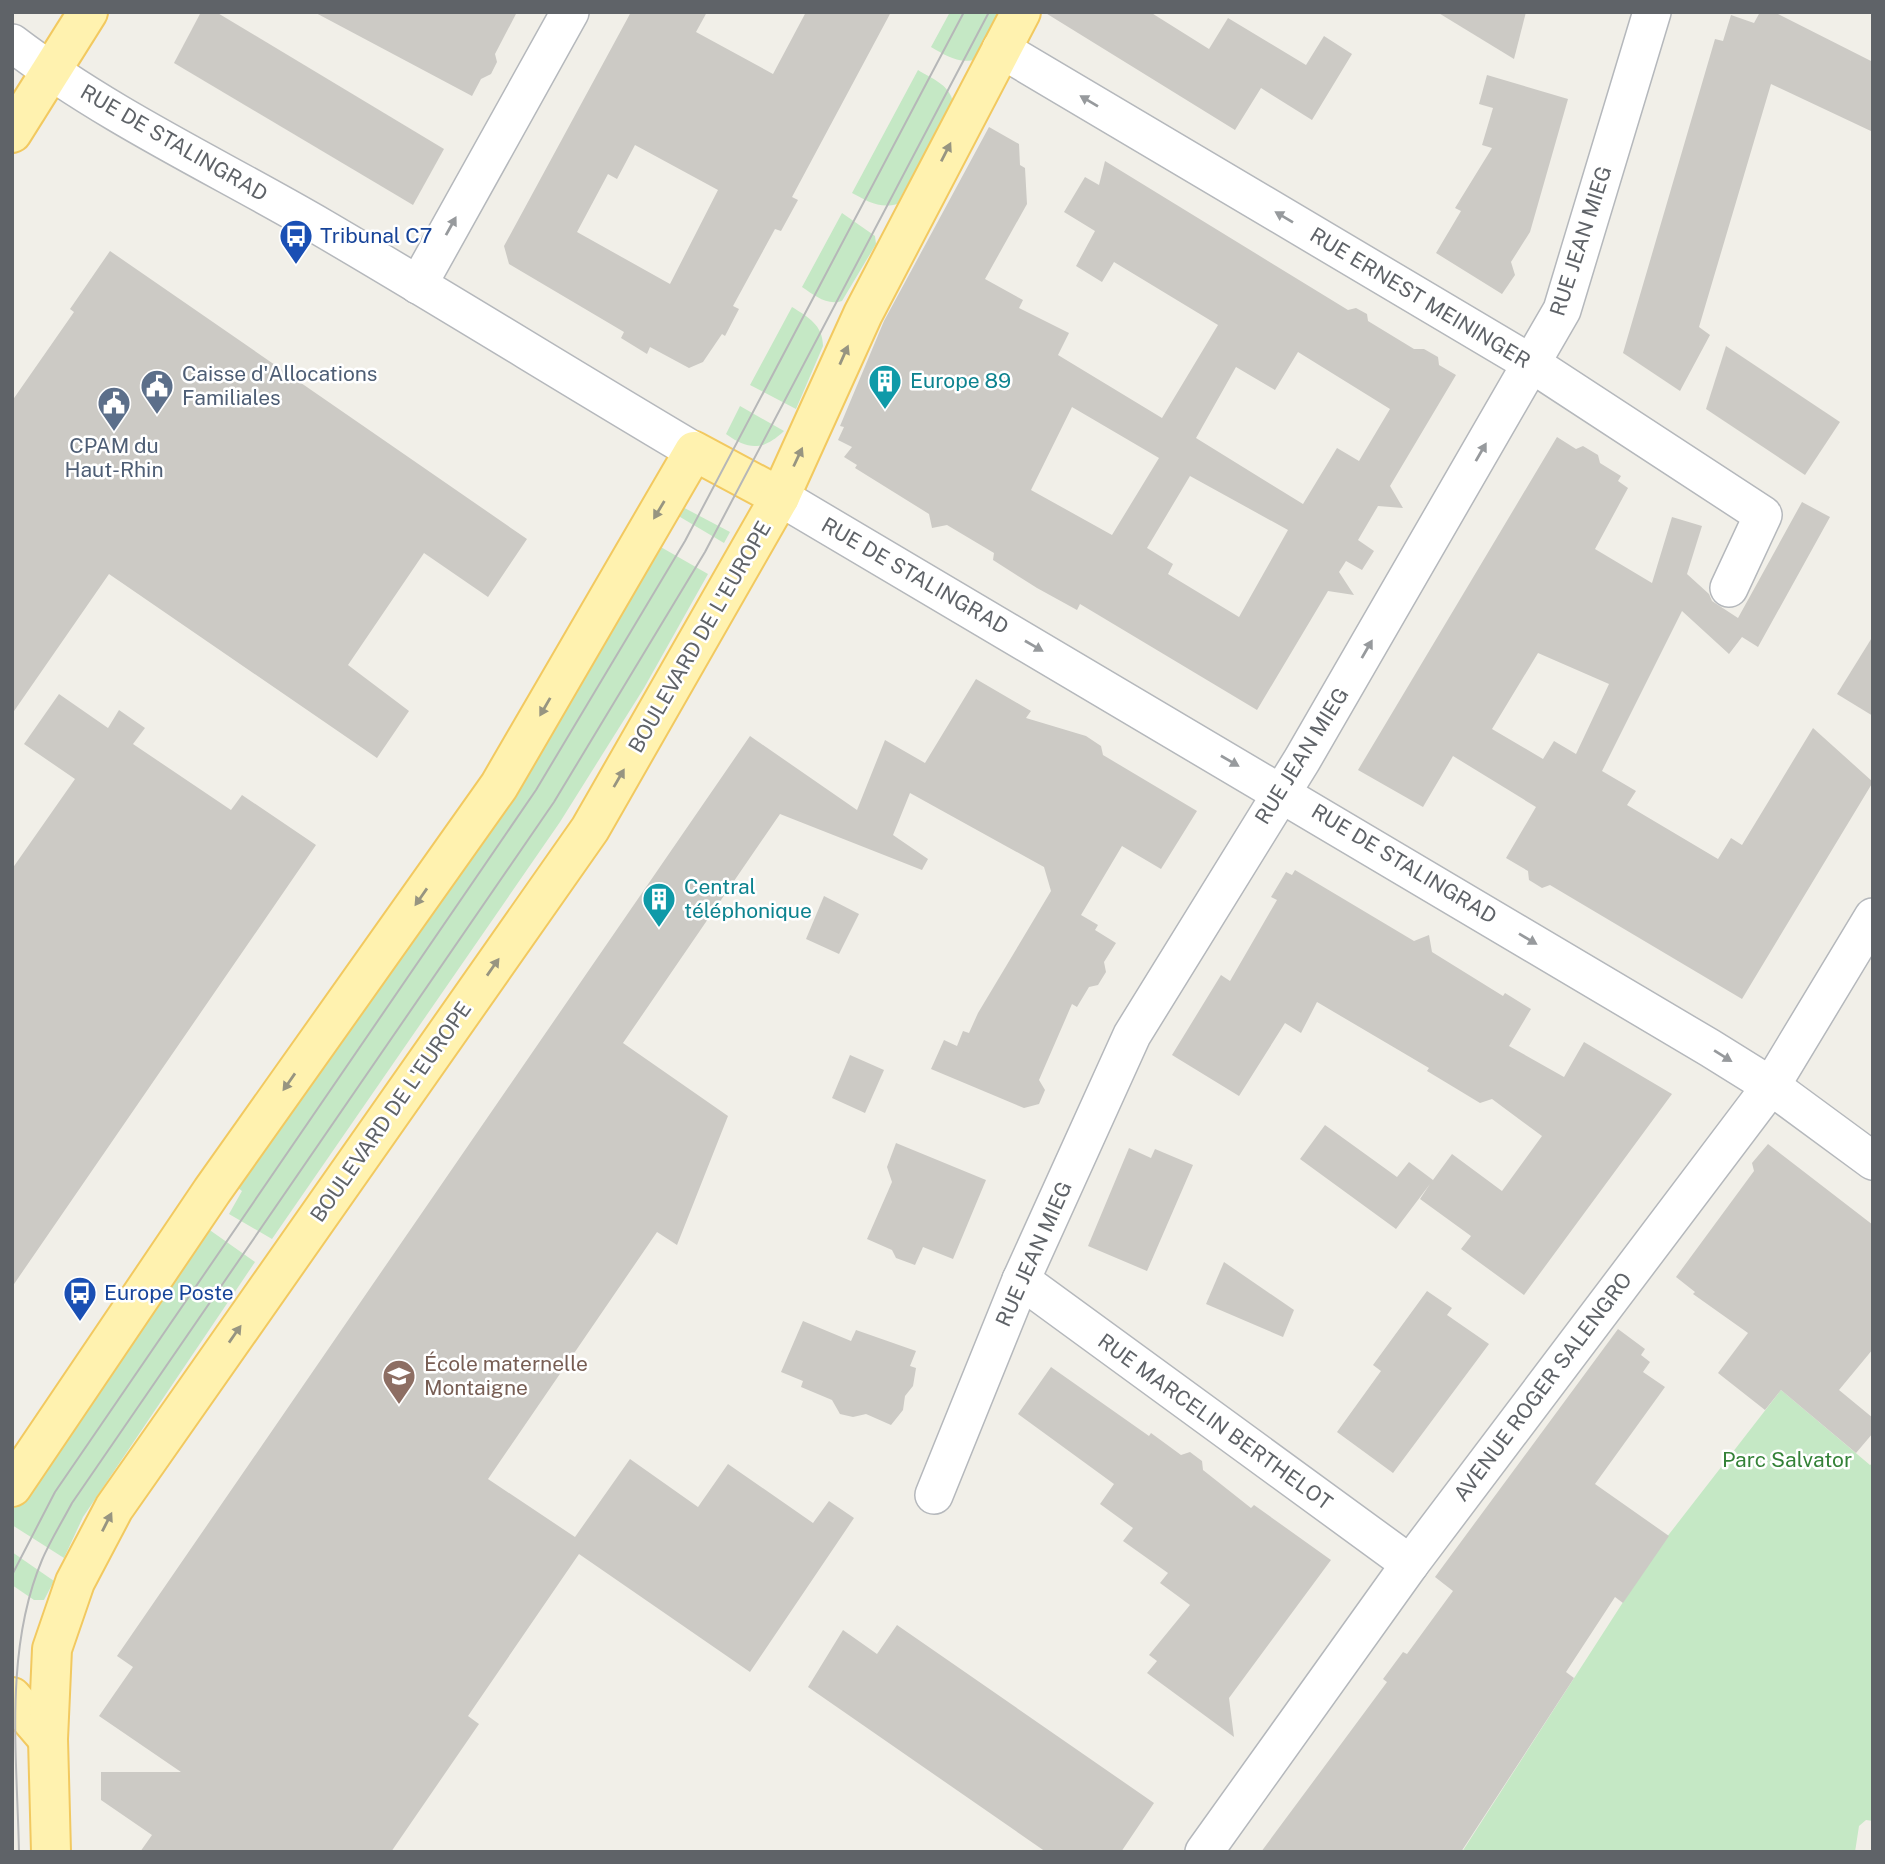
<svg xmlns="http://www.w3.org/2000/svg" width="1885" height="1864" font-family="'Public Sans',sans-serif">
<rect width="100%" height="100%" fill="#f1efe8"/>
<g fill="#c5e8c5">
<path d="M950 12H1002L976 59C960 65 945 55 931 47Z"/>
<path d="M918 70C932 79 949 84 953 102L897 204C880 209 867 201 852 193Z"/>
<path d="M842 213 875 236 876 244 842 301C827 306 814 295 802 287Z"/>
<path d="M792 307C808 317 823 325 823 346L796 409 750 385Z"/>
<path d="M740 406 784 431C764 450 749 451 726 434Z"/>
<polygon points="675,503 730,532 724,543 670,511"/>
<polygon points="652,542 708,574 644,688 560,822 272,1239 229,1214 242,1191 233,1184"/>
<polygon points="204,1226 255,1262 83,1517 64,1558 12,1525 12,1505"/>
<polygon points="1781,1390 1870,1465 1873,1463 1873,1821 1866,1820 1859,1826 1855,1852 1462,1852 1656,1551"/>
<polygon points="12,1552 54,1581 44,1600 34,1600 12,1585"/>
</g>
<g fill="#cccac5" fill-rule="evenodd">
<polygon points="201,12 216,12 444,149 413,205 174,63"/>
<polygon points="314,12 517,12 495,54 497,62 491,74 481,79 472,96"/>
<path d="M631 12H707L696 32 773 74 806 12H891L792 197 798 200 781 231 775 229 733 306 739 309 725 336 722 334 703 362 689 368 650 347 647 354 621 338 624 332 509 264 504 246ZM635 145 718 190 670 284 577 232 608 174 617 179Z"/>
<polygon points="1044,12 1150,12 1209,49 1228,18 1306,65 1324,36 1352,54 1312,120 1261,88 1235,130"/>
<polygon points="1437,12 1526,12 1514,59"/>
<polygon points="1760,12 1774,12 1873,62 1873,132 1771,84 1699,327 1710,335 1680,391 1623,353 1715,39 1723,41 1731,15 1754,23"/>
<polygon points="1487,75 1568,99 1530,232 1511,262 1515,275 1502,294 1436,253 1461,211 1455,208 1492,148 1482,145 1493,108 1479,104"/>
<path d="M989 127 1019 144 1020 165 1025 168 1027 204 985 279 1023 300 1019 308 1069 333 1058 355 1162 418 1218 325 1114 262 1102 282 1076 266 1095 231 1064 212 1085 177 1099 185 1105 161 1348 310 1356 308 1367 314 1368 321 1414 349H1424L1438 357 1439 365 1456 375 1390 486 1403 508 1378 506 1358 540 1374 551 1362 570 1346 561 1339 572 1354 595 1328 591 1257 710 1080 604 1077 610 1037 588 993 560 994 553 947 525 932 528 929 514 855 468 857 465 844 457 852 447 838 440 844 427 840 426 884 321ZM1298 352 1390 409 1359 461 1337 448 1303 504 1196 438 1236 367 1275 390ZM1072 407 1159 458 1112 535 1031 490ZM1190 476 1288 530 1239 617 1168 574 1173 564 1147 548Z"/>
<polygon points="110,251 527,539 488,597 424,553 348,665 409,711 377,758 109,574 12,714 12,401 74,312 70,309"/>
<polygon points="1726,346 1840,422 1805,475 1706,409"/>
<path d="M1557 437 1576 449 1583 446 1598 455 1600 463 1621 476 1618 481 1628 488 1595 549 1652 583 1672 517 1702 526 1687 574 1709 594 1712 601 1738 618 1802 502 1830 517 1758 647 1742 637 1729 654 1682 611 1602 771 1636 791 1627 805 1718 859 1731 838 1742 845 1813 728 1873 782 1742 999 1550 885 1542 888 1529 880 1528 871 1506 858 1536 807 1453 756 1423 807 1358 770ZM1538 653 1609 684 1576 754 1554 741 1543 759 1492 729Z"/>
<polygon points="1873,636 1873,716 1837,694"/>
<polygon points="976,679 1031,711 1026,718 1086,736 1101,746 1103,755 1197,811 1161,869 1122,846 1081,915 1098,925 1095,930 1116,943 1104,962 1106,972 1098,985 1089,987 1077,1007 1072,1004 1039,1080 1045,1090 1039,1104 1024,1108 931,1069 944,1040 957,1046 963,1031 969,1033 978,1013 1051,891 1044,867 910,793 893,835 928,859 922,870 780,814 623,1043 728,1116 677,1245 657,1232 488,1479 575,1537 630,1459 698,1507 728,1464 813,1523 829,1501 854,1518 750,1672 579,1554 468,1716 479,1724 391,1852 140,1852 152,1835 101,1800 101,1772 181,1772 99,1716 133,1667 117,1656 750,736 857,810 885,740 925,763"/>
<polygon points="59,694 108,728 119,710 145,728 133,744 231,810 242,795 316,845 12,1287 12,869 75,779 24,744"/>
<polygon points="1295,870 1414,941 1429,935 1432,952 1503,996 1505,993 1531,1009 1509,1046 1564,1077 1584,1042 1672,1094 1524,1295 1461,1249 1471,1236 1420,1199 1430,1184 1396,1229 1300,1159 1325,1125 1397,1177 1409,1162 1433,1180 1452,1154 1502,1191 1542,1136 1492,1099 1480,1103 1427,1071 1429,1068 1317,1002 1301,1033 1285,1023 1239,1096 1172,1055 1221,975 1230,981 1277,900 1271,897 1286,872 1292,875"/>
<polygon points="824,896 859,914 839,954 806,939"/>
<polygon points="850,1055 884,1070 865,1113 832,1098"/>
<polygon points="896,1143 986,1180 953,1259 923,1247 915,1265 896,1258 892,1250 867,1239 892,1182 887,1167"/>
<polygon points="1768,1144 1873,1225 1873,1349 1839,1390 1873,1418 1873,1433 1856,1453 1781,1390 1765,1410 1718,1373 1748,1333 1693,1294 1695,1292 1676,1277 1754,1171 1752,1163"/>
<polygon points="1129,1148 1151,1158 1155,1149 1193,1165 1147,1271 1088,1246"/>
<polygon points="1224,1262 1294,1310 1283,1337 1206,1304"/>
<polygon points="1427,1291 1452,1308 1447,1315 1489,1344 1393,1473 1337,1432 1381,1371 1373,1365"/>
<polygon points="803,1321 851,1341 856,1330 916,1351 910,1366 916,1368 913,1386 905,1396 903,1410 891,1425 866,1414 853,1417 840,1414 832,1400 801,1387 803,1381 781,1372"/>
<polygon points="1618,1329 1645,1349 1641,1355 1650,1362 1643,1372 1665,1387 1595,1484 1669,1536 1623,1603 1615,1597 1566,1672 1574,1678 1461,1852 1261,1852 1387,1682 1383,1679 1403,1652 1407,1654 1453,1591 1435,1577"/>
<polygon points="1051,1367 1149,1436 1151,1433 1181,1455 1190,1452 1202,1461 1203,1470 1251,1508 1254,1505 1331,1560 1229,1698 1234,1737 1147,1673 1157,1661 1149,1655 1190,1605 1160,1583 1168,1573 1123,1541 1133,1528 1100,1504 1114,1484 1018,1414"/>
<polygon points="897,1625 1154,1803 1121,1852 1046,1852 808,1687 843,1630 877,1654"/>
</g>
<g fill="none" stroke-linecap="round" stroke-linejoin="round">
<defs>
<g id="minor">
<path d="M12 43C108 116 218 167 321 227 446 300 569 377 694 451"/>
<polyline points="1001,49 1532,364 1763,515 1729,588"/>
<polyline points="418,285 570,12"/>
<polyline points="780,497 1710,1048 1771,1086 1873,1161"/>
<polyline points="1021,1280 1410,1564"/>
<polyline points="934,1495 1021,1280 1132,1035 1302,760 1562,310 1652,12"/>
<polyline points="1204,1852 1410,1564 1771,1086 1873,917"/>
</g>
<g id="primary">
<polyline points="12,133 88,12"/>
<polyline points="12,1487 212,1191 499,786 694,451 780,497"/>
<polyline points="12,1697 48,1739"/>
<polyline points="51,1852 48,1739 52,1649 75,1582 114,1508 590,829 780,497 863,314 1021,12"/>
</g>
</defs>
<use href="#minor" stroke="#b5b8bc" stroke-width="40"/>
<use href="#primary" stroke="#f2c960" stroke-width="42"/>
<use href="#minor" stroke="#fff" stroke-width="37"/>
<use href="#primary" stroke="#fff2af" stroke-width="38"/>
<g stroke="#b6b7b8" stroke-width="2">
<polyline points="12,1575 55,1492 536,790 685,541 964,12"/>
<path d="M19 1852C17 1756 4 1650 42 1560 50 1541 62 1522 72 1503L554 802 705 552 989 12"/>
</g>
</g>
<defs><path id="oneway-solid" d="M-6-.8H1V-3.2L6.5 0L1 3.2V.8H-6Z" transform="scale(1.75)"/></defs>
<g fill="#979a9d">
<use href="#oneway-solid" transform="translate(1089 101) rotate(-149)"/>
<use href="#oneway-solid" transform="translate(1284 217) rotate(-149)"/>
<use href="#oneway-solid" transform="translate(451 226) rotate(-61)"/>
<use href="#oneway-solid" transform="translate(1481 452) rotate(-60)"/>
<use href="#oneway-solid" transform="translate(1034 646) rotate(30)"/>
<use href="#oneway-solid" transform="translate(1367 649) rotate(-60)"/>
<use href="#oneway-solid" transform="translate(1230 761) rotate(30)"/>
<use href="#oneway-solid" transform="translate(1528 939) rotate(31)"/>
<use href="#oneway-solid" transform="translate(1723 1056) rotate(32)"/>
</g>
<g fill="#979581">
<use href="#oneway-solid" transform="translate(946 152) rotate(-63)"/>
<use href="#oneway-solid" transform="translate(844 355) rotate(-66)"/>
<use href="#oneway-solid" transform="translate(798 457) rotate(-65)"/>
<use href="#oneway-solid" transform="translate(659 510) rotate(121)"/>
<use href="#oneway-solid" transform="translate(545 707) rotate(120)"/>
<use href="#oneway-solid" transform="translate(619 778) rotate(-60)"/>
<use href="#oneway-solid" transform="translate(421 897) rotate(125)"/>
<use href="#oneway-solid" transform="translate(493 967) rotate(-55)"/>
<use href="#oneway-solid" transform="translate(289 1082) rotate(125)"/>
<use href="#oneway-solid" transform="translate(235 1334) rotate(-55)"/>
<use href="#oneway-solid" transform="translate(107 1522) rotate(-63)"/>
</g>
<defs>
<symbol id="bus-pin" viewBox="-11 -11 22 30"><path d="M0 17L-7.5 6A9.5 9.5 0 1 1 7.5 6Z" fill="#1a4fb4" stroke="#fff"/><path d="M-5-6H5V4H4V6H2V4H-2V6H-4V4H-5ZM-3.5-4V0h7V-4ZM-3.5 1.2v1.5H-2V1.2ZM2 1.2v1.5H3.5V1.2Z" fill="#fff"/></symbol>
<symbol id="building-pin" viewBox="-11 -11 22 30"><path d="M0 17L-7.5 6A9.5 9.5 0 1 1 7.5 6Z" fill="#0f9aa8" stroke="#fff"/><path d="M-4-6H4V6H1V3H-1V6H-4ZM-2.5-4.3h1.7v1.8h-1.7ZM.8-4.3h1.7v1.8H.8ZM-2.5-1h1.7V.8h-1.7ZM.8-1h1.7V.8H.8Z" fill="#fff"/></symbol>
<symbol id="civic-pin" viewBox="-11 -11 22 30"><path d="M0 17L-7.5 6A9.5 9.5 0 1 1 7.5 6Z" fill="#5c6f8a" stroke="#fff"/><path d="M-.6-6.5H3V-4.5H.6V-3L4-1V1h2V6H-6V1h2V-1L-.6-3ZM-1.2 2.5V6h2.4V2.5Z" fill="#fff"/></symbol>
<symbol id="school-pin" viewBox="-11 -11 22 30"><path d="M0 17L-7.5 6A9.5 9.5 0 1 1 7.5 6Z" fill="#8d6e63" stroke="#fff"/><path d="M0-5L7-2L0 1L-7-2ZM-4 1L0 2.5L4 1V4Q0 6-4 4Z" fill="#fff"/></symbol>
</defs>
<g fill-rule="evenodd">
<use href="#bus-pin" x="277" y="217" width="38" height="52"/>
<use href="#building-pin" x="866" y="362" width="38" height="52"/>
<use href="#civic-pin" x="138" y="367" width="38" height="52"/>
<use href="#civic-pin" x="95" y="384" width="38" height="52"/>
<use href="#building-pin" x="640" y="880" width="38" height="52"/>
<use href="#bus-pin" x="61" y="1274" width="38" height="52"/>
<use href="#school-pin" x="380" y="1357" width="38" height="52"/>
</g>
<g text-anchor="middle" stroke-width="5" stroke-linejoin="round" paint-order="stroke">
<g font-size="21" fill="#5f6368" stroke="#fff">
<text transform="translate(174 143) rotate(30)" y="7">RUE DE STALINGRAD</text>
<text transform="translate(1581 241) rotate(-72)" y="7">RUE JEAN MIEG</text>
<text transform="translate(1420 298) rotate(31)" y="7">RUE ERNEST MEININGER</text>
<text transform="translate(915 576) rotate(30)" y="7">RUE DE STALINGRAD</text>
<text transform="translate(700 637) rotate(-60)" y="7">BOULEVARD DE L'EUROPE</text>
<text transform="translate(1302 756) rotate(-58)" y="7">RUE JEAN MIEG</text>
<text transform="translate(1404 864) rotate(31)" y="7">RUE DE STALINGRAD</text>
<text transform="translate(391 1112) rotate(-55)" y="7">BOULEVARD DE L'EUROPE</text>
<text transform="translate(1034 1254) rotate(-66)" y="7">RUE JEAN MIEG</text>
<text transform="translate(1543 1387) rotate(-53)" y="7">AVENUE ROGER SALENGRO</text>
<text transform="translate(1215 1422) rotate(36)" y="7">RUE MARCELIN BERTHELOT</text>
</g>
<g font-size="21" fill="#164399" stroke="#fff" text-anchor="start">
<text x="320" y="243">Tribunal C7</text>
<text x="104" y="1300">Europe Poste</text>
</g>
<g font-size="21" fill="#4e5e75" stroke="#fff" text-anchor="start">
<text x="182" y="381">Caisse d'Allocations<tspan x="182" dy="24">Familiales</tspan></text>
<text x="114" y="453" text-anchor="middle">CPAM du<tspan x="114" dy="24">Haut-Rhin</tspan></text>
</g>
<g font-size="21" fill="#0d838f" stroke="#fff" text-anchor="start">
<text x="910" y="388">Europe 89</text>
<text x="684" y="894">Central<tspan x="684" dy="24">téléphonique</tspan></text>
</g>
<g font-size="21" fill="#785e54" stroke="#fff" text-anchor="start">
<text x="424" y="1371">École maternelle<tspan x="424" dy="24">Montaigne</tspan></text>
</g>
<g font-size="21" fill="#348238" stroke="#fff">
<text x="1787" y="1467">Parc Salvator</text>
</g>
</g>
<rect width="1885" height="1864" fill="none" stroke="#5f6368" stroke-width="28"/>
</svg>
